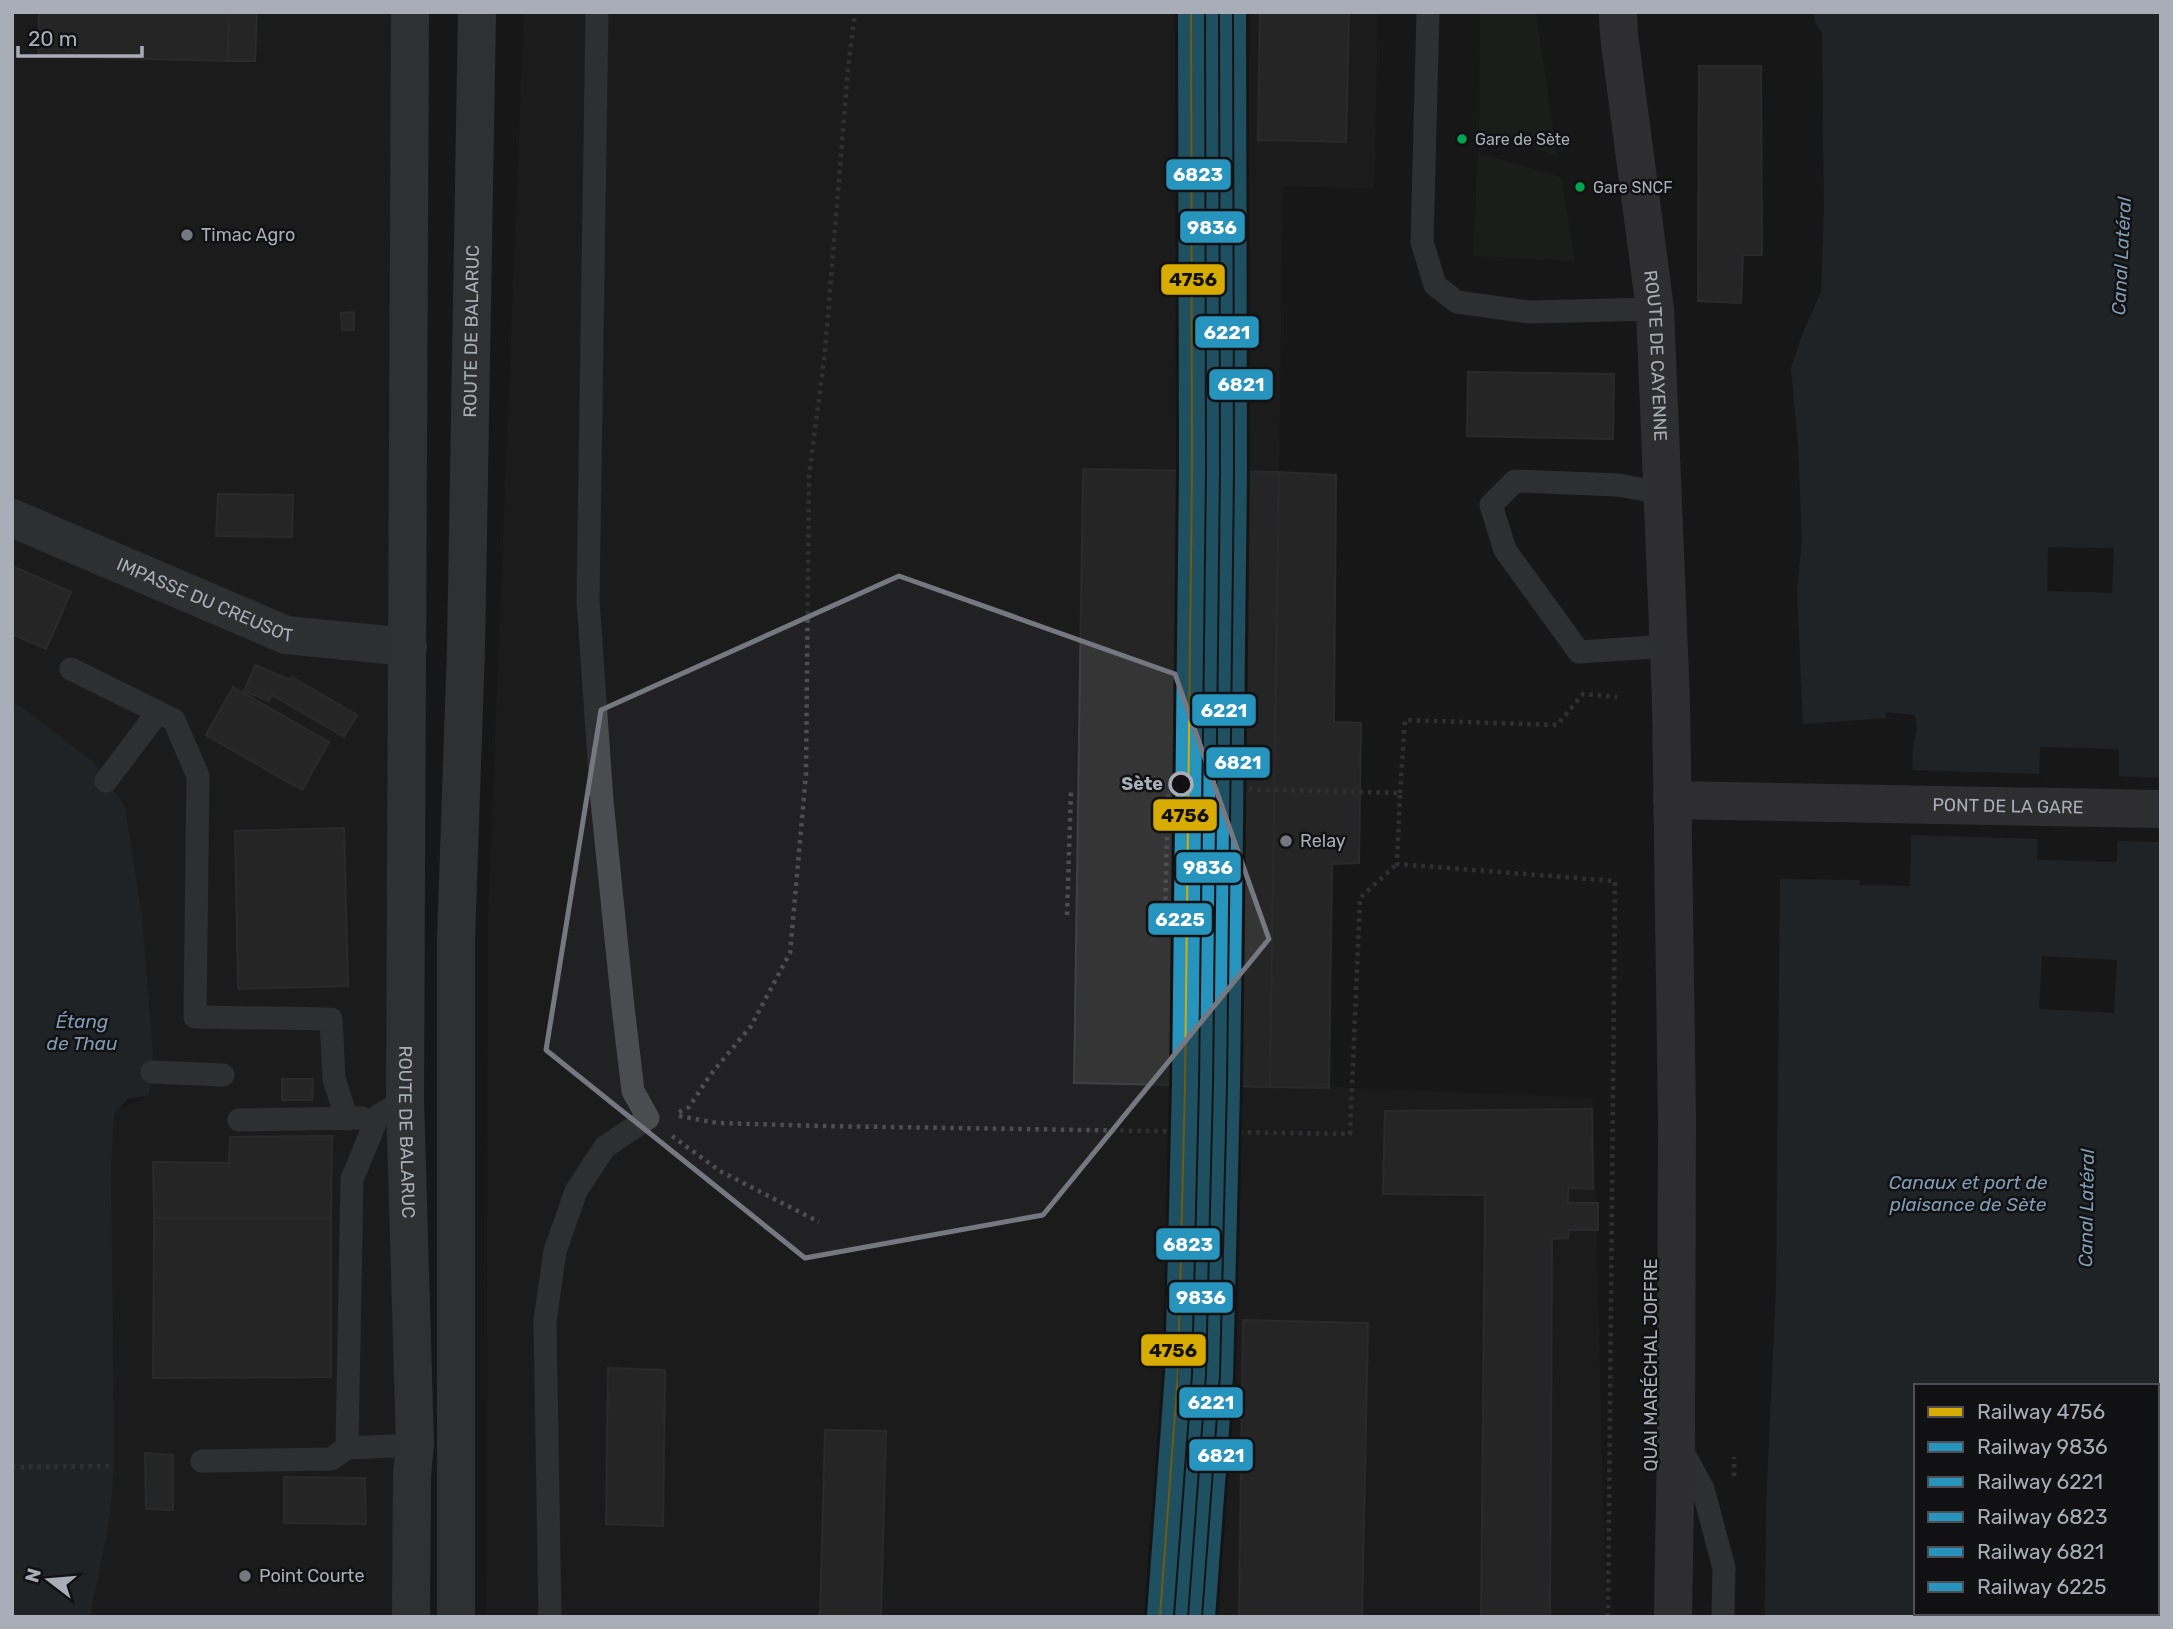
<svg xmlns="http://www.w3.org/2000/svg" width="2173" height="1629" font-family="Rubik,sans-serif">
<rect width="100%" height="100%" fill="#171717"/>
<g fill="#212123">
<polygon points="12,12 400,12 412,1617 90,1617 109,1522 111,1167 114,1113 149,1095 153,1052 142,917 125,806 20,706 12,703"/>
<polygon points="524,12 1378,12 1374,189 1283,186 1279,472 1336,475 1334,721 1361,723 1359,863 1332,864 1329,1087 1593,1098 1606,1617 486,1617 488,917"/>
</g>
<g fill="#1d241e">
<polygon points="1480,12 1536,12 1557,156 1479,130"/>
<polygon points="1478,153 1561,177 1575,261 1473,256"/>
</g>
<g fill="#2a3239" fill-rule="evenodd">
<path d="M1815 12H2161V1617H1765L1766 1507 1776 1288 1780 879 1859 880V885L1910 886 1913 748 1917 729 1915 715 1886 712V718L1803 724 1797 592 1802 541 1798 446 1791 368 1802 335 1821 292 1824 210 1822 32 1815 22ZM2048 547 2114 548 2112 593 2047 591ZM2040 747 2119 749 2117 862 2037 860ZM2042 956 2117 960 2114 1013 2039 1009ZM1916 1386H2157V1613H1916Z"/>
<polygon points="12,703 20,706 93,762 125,806 142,917 153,1052 149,1095 128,1099 114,1114 111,1167 114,1466 109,1522 90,1617 12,1617"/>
</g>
<g fill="#171717">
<polygon points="1909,770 2042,774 2041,839 1908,835"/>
<polygon points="2115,776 2161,778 2161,842 2114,841"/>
</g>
<g fill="#353536" stroke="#3f4043" stroke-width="2">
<polygon points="39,12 229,12 228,61 38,56"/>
<polygon points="229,12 257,12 255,61 228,61"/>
<polygon points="1260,12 1349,12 1346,142 1258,140"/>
<polygon points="1699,66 1761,66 1762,255 1743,255 1741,303 1698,301"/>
<polygon points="354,312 354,330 342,330 341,313"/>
<polygon points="1468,372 1614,374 1613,439 1467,436"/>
<polygon points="1083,469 1279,472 1270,1087 1074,1083"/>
<polygon points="1279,472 1336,475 1334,722 1361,723 1359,863 1332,864 1329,1088 1270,1087"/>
<polygon points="218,494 293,495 292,537 216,536"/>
<polygon points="12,566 71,592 46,649 12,634"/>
<polygon points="255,665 290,680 292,677 357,715 344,737 272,695 269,701 244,691"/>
<polygon points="233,687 329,742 302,790 206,735"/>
<polygon points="344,828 348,986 238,989 235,831"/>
<polygon points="282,1079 313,1079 312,1100 282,1100"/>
<polygon points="1592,1109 1593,1189 1568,1188 1568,1203 1598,1203 1598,1230 1569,1230 1568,1238 1552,1239 1550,1617 1481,1617 1485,1195 1383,1194 1385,1111"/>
<polygon points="332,1136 331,1218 154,1218 153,1162 229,1163 230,1137"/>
<polygon points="154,1218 331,1218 331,1377 153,1378"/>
<polygon points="1243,1320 1368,1323 1362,1617 1239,1617"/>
<polygon points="608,1368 665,1370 663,1526 606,1524"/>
<polygon points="825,1430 886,1431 881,1617 820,1617"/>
<polygon points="145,1453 173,1455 173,1510 146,1509"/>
<polygon points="284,1477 365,1478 366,1524 284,1523"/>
</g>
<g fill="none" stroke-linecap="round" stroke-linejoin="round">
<g stroke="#4d4e52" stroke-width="4.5" stroke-dasharray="3.5 5" stroke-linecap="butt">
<polyline points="1400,793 1405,720 1557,725 1583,694 1617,697"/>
<polyline points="1239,882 1240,789 1400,793 1397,864 1615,881 1608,1617"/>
<polyline points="1067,915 1071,790"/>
<polyline points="1165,917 1168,794"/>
<polyline points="679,1112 689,1107 711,1074 751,1026 790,953 806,774 809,476 825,352 848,68 855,12"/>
<polyline points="679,1116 717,1123 821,1126 1350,1134 1360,898 1397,864"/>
<polyline points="672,1136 720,1171 819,1222"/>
<polyline points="12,1467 114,1466"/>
<polyline points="1734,1476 1734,1457"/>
</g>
<g stroke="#4b4c50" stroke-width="23">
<polyline points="1428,12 1422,242 1435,285 1457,302 1529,312 1655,309"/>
<polyline points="1663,493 1618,485 1515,481 1491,505 1505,550 1579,652 1668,646"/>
<polyline points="71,669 174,720 198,776 195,1017 331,1019 334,1079 347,1119"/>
<polyline points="106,781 158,712"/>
<polyline points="152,1072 223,1075"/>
<polyline points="405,1100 378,1116 352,1179 347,1448 415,1445"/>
<polyline points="239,1120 362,1118"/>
<polyline points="1680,1447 1703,1489 1724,1568 1723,1617"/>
<polyline points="202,1461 331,1459 347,1448"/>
<polyline points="550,1617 545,1321 555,1251 576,1191 605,1147 648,1118 633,1091 623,1007 602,801 588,601 597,12"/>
</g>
<path stroke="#4b4c50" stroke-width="38" id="s1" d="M12 518 286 635 408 647"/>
<g stroke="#4a4a4e" stroke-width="38">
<path id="s2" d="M1618 12 1619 35 1655 309 1671 701 1677 1119 1676 1441 1673 1617"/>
<path id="s3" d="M1672 800 2161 809"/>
</g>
<g stroke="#4d4f52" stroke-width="38">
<path id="s4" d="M410 12 405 1100 415 1445 412 1475 411 1617"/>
<path id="s5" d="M456 1617V939L466 649 477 12"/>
</g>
<defs>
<path id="rail-1" d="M1158 1617C1178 1370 1180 1123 1184 875 1189 588 1196 300 1192 12"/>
<polyline id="rail-2" points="1181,1617 1199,1375 1206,1085 1213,471 1212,12"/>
<polyline id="rail-3" points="1195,1617 1213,1375 1220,1085 1227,471 1226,12"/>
<polyline id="rail-4" points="1167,1616 1185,1374 1192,1085 1199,471 1198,12"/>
<polyline id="rail-5" points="1209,1617 1227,1376 1234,1086 1241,471 1240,12"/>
<polyline id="rail-6" points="1153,1615 1171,1374 1178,1085 1185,471 1184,12"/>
</defs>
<use href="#rail-1" stroke="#111113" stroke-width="18"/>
<use href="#rail-2" stroke="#111113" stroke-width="18"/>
<use href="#rail-3" stroke="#111113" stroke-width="18"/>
<use href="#rail-4" stroke="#111113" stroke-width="18"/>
<use href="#rail-5" stroke="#111113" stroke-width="18"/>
<use href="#rail-6" stroke="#111113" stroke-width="18"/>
<use href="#rail-1" stroke="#d8ab00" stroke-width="12"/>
<use href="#rail-2" stroke="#2694bd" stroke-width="12"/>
<use href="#rail-3" stroke="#2694bd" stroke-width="12"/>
<use href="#rail-4" stroke="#2694bd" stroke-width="12"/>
<use href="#rail-5" stroke="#2694bd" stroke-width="12"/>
<use href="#rail-6" stroke="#2694bd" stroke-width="12"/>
</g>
<path d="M0 0H2173V1629H0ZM899 576 1175 674 1269 939 1043 1215 805 1258 546 1050 601 710Z" fill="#171717" fill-opacity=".55" fill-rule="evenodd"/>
<path fill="none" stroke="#757880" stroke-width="5" stroke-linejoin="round" d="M899 576 1175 674 1269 939 1043 1215 805 1258 546 1050 601 710Z"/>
<g fill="#00a651" stroke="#111113" stroke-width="2.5">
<circle cx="1462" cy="139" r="6"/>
<circle cx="1580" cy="187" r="6"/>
</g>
<g fill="#757880" stroke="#111113" stroke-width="2.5">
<circle cx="187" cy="235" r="7"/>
<circle cx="1286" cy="841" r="7"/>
<circle cx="245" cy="1576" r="7"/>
</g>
<circle fill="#111113" stroke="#a8adb8" stroke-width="3.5" cx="1181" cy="784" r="11"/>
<g text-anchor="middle" stroke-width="5" stroke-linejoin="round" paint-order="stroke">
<g font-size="16" fill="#a8adb8" stroke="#111113" text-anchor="start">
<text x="1475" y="145">Gare de Sète</text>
<text x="1593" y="193">Gare SNCF</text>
</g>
<g font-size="18" fill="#a8adb8" stroke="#111113" text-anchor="start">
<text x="201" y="241">Timac Agro</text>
<text x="1300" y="847">Relay</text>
<text x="259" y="1582">Point Courte</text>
</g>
<g font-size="18" fill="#a8adb8" stroke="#111113">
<text dy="6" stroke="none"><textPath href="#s5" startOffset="1286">ROUTE DE BALARUC</textPath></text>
<text dy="6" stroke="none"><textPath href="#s2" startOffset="346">ROUTE DE CAYENNE</textPath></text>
<text dy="6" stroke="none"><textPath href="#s1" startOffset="210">IMPASSE DU CREUSOT</textPath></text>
<text dy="6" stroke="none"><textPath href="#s3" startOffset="336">PONT DE LA GARE</textPath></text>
<text dy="6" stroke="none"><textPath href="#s4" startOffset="1120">ROUTE DE BALARUC</textPath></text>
<text transform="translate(1651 1365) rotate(-90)" y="6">QUAI MARÉCHAL JOFFRE</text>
</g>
<g font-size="18" font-weight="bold" fill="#a8adb8" stroke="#111113" text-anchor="end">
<text x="1163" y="790">Sète</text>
</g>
<g font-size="19" font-style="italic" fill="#7f9bb3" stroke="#111113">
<text transform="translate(2121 256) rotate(-87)" y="7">Canal Latéral</text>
<text x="82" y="1028">Étang<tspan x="82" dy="22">de Thau</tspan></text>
<text x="1968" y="1189">Canaux et port de<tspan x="1968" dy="22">plaisance de Sète</tspan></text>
<text transform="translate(2086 1208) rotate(-89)" y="7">Canal Latéral</text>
</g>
</g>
<g stroke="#111113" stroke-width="2.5">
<rect x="1165" y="158" width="67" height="33" rx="7" fill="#2694bd"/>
<rect x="1179" y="210" width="67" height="34" rx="7" fill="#2694bd"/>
<rect x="1160" y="263" width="66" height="33" rx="7" fill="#d8ab00"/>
<rect x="1194" y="315" width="66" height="34" rx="7" fill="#2694bd"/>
<rect x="1208" y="368" width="66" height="33" rx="7" fill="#2694bd"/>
<rect x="1191" y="693" width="66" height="34" rx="7" fill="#2694bd"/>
<rect x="1205" y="746" width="66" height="33" rx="7" fill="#2694bd"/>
<rect x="1152" y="798" width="66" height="34" rx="7" fill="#d8ab00"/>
<rect x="1175" y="851" width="67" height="33" rx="7" fill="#2694bd"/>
<rect x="1147" y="902" width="66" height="34" rx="7" fill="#2694bd"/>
<rect x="1155" y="1227" width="66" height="34" rx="7" fill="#2694bd"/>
<rect x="1168" y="1281" width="66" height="33" rx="7" fill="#2694bd"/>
<rect x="1140" y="1333" width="67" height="34" rx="7" fill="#d8ab00"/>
<rect x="1178" y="1386" width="66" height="33" rx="7" fill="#2694bd"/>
<rect x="1188" y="1438" width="66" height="34" rx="7" fill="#2694bd"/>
</g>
<g font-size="19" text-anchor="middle" font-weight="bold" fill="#fff">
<text x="1198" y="181">6823</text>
<text x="1212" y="234">9836</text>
<text x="1227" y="339">6221</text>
<text x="1241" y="391">6821</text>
<text x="1224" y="717">6221</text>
<text x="1238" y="769">6821</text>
<text x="1208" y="874">9836</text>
<text x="1180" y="926">6225</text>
<text x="1188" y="1251">6823</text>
<text x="1201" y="1304">9836</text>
<text x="1211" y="1409">6221</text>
<text x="1221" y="1462">6821</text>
</g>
<g font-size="19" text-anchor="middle" font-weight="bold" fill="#111">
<text x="1193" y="286">4756</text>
<text x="1185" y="822">4756</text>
<text x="1173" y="1357">4756</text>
</g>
<rect width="2173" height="1629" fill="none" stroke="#a8adb8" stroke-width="28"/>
<rect x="1914" y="1384" width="245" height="231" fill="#111113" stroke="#4d4f55" stroke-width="2"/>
<rect x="1928" y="1407" width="35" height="10" fill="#d8ab00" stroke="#4d4f55" stroke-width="2"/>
<text x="1977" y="1419" font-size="21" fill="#a8adb8">Railway 4756</text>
<rect x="1928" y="1442" width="35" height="10" fill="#2694bd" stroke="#4d4f55" stroke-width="2"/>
<text x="1977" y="1454" font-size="21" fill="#a8adb8">Railway 9836</text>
<rect x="1928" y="1477" width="35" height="10" fill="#2694bd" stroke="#4d4f55" stroke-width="2"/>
<text x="1977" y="1489" font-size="21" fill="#a8adb8">Railway 6221</text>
<rect x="1928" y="1512" width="35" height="10" fill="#2694bd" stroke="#4d4f55" stroke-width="2"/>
<text x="1977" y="1524" font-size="21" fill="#a8adb8">Railway 6823</text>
<rect x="1928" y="1547" width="35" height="10" fill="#2694bd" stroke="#4d4f55" stroke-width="2"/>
<text x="1977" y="1559" font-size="21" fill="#a8adb8">Railway 6821</text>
<rect x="1928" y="1582" width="35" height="10" fill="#2694bd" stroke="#4d4f55" stroke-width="2"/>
<text x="1977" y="1594" font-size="21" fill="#a8adb8">Railway 6225</text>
<g transform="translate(49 1580) rotate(286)" stroke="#111113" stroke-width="5" paint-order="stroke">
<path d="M0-5L12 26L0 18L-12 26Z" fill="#a8adb8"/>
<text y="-10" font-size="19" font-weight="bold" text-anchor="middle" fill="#a8adb8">N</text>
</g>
<path d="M18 46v10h124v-10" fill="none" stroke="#a8adb8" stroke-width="3.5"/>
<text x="28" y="46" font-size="21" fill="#a8adb8" stroke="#111113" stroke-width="5" paint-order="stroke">20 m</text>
</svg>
